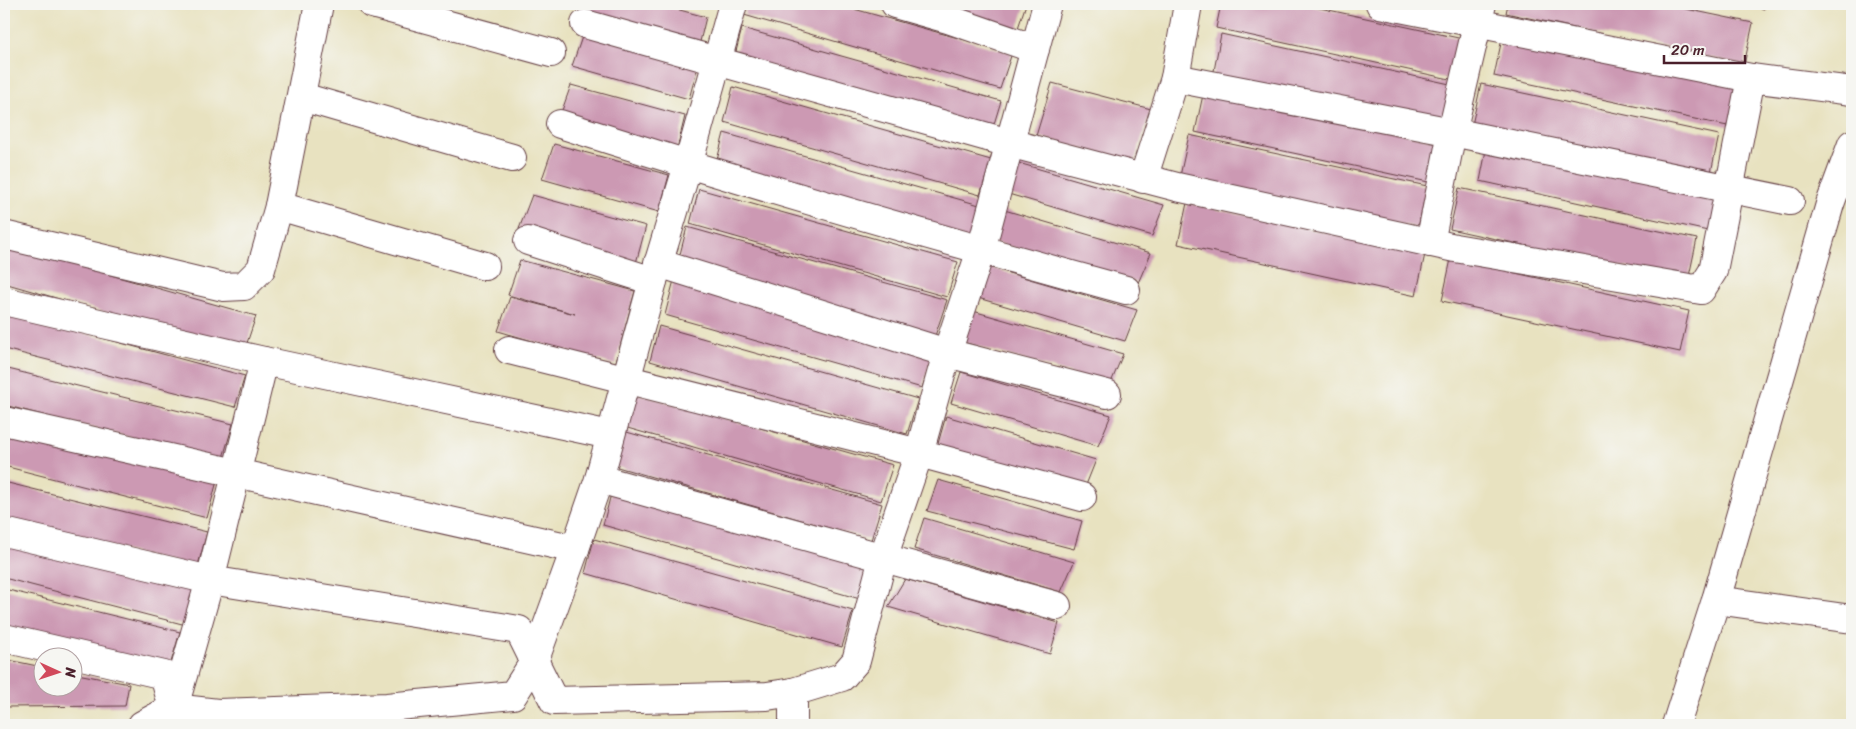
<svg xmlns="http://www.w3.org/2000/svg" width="1856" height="729" font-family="Sriracha,sans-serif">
<rect width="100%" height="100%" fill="#f6f6f2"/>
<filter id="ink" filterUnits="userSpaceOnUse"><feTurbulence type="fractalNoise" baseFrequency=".02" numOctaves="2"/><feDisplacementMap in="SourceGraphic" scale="10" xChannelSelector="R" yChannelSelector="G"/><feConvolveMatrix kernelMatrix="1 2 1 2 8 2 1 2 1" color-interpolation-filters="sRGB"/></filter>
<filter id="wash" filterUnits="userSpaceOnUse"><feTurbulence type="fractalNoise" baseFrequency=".0096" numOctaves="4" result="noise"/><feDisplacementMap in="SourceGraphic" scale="20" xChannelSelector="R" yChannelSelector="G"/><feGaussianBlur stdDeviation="1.12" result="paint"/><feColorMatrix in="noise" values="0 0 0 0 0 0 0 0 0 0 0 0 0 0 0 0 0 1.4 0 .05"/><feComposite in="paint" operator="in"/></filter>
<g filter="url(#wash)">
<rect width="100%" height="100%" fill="#e8e2c0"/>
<g id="blocks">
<g fill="#cc99b3">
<polygon points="586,4 657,4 706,17 697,54 580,21"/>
<polygon points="747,4 836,4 1012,53 1000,89 744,15"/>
<polygon points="911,4 1026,4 1016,34"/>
<polygon points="1221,4 1301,4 1463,39 1454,80 1216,28"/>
<polygon points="1508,4 1662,4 1753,23 1744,65 1506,13"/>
<polygon points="1743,4 1766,4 1764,9"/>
<polygon points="742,28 1001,101 990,137 733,63"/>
<polygon points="584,31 699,62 689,99 572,66"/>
<polygon points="1221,34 1459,86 1450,127 1213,76"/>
<polygon points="1503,34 1741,86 1732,127 1494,76"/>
<polygon points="1052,83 1151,109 1134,163 1036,136"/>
<polygon points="1481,84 1719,135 1710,177 1472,125"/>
<polygon points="571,85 685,116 676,153 559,119"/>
<polygon points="733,87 991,160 980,195 724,122"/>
<polygon points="1204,90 1441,142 1433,183 1195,132"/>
<polygon points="724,133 983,206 972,241 715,168"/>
<polygon points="1189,135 1427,186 1418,228 1180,176"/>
<polygon points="1488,140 1726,191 1717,233 1480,181"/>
<polygon points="554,144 669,175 659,212 542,179"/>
<polygon points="1015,162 1164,205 1152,236 1005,193"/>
<polygon points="1459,188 1697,239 1688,281 1450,229"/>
<polygon points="699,189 958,262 947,297 690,224"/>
<polygon points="532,195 646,226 636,263 519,229"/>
<polygon points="1187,203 1425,254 1416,296 1178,244"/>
<polygon points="1001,209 1151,253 1138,283 991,241"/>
<polygon points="687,227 947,300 935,336 678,262"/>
<polygon points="4,245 256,316 244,352 4,283"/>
<polygon points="1451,259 1689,311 1680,352 1442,301"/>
<polygon points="520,260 635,291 615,365 498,331 510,297 575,314 508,295"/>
<polygon points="988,267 1137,310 1125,341 978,298"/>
<polygon points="674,280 933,353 922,388 665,315"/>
<polygon points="973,311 1123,354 1110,385 963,342"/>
<polygon points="4,312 245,376 235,407 4,349"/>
<polygon points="659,326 918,399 907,434 650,361"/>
<polygon points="4,368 233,424 222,461 4,405"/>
<polygon points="961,372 1111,415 1098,446 951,403"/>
<polygon points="634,393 893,465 881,501 624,427"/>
<polygon points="946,416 1096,460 1084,490 937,447"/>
<polygon points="4,428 217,481 207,518 4,466"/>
<polygon points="623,431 882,504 871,540 614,466"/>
<polygon points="938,480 1082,521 1074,549 927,511"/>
<polygon points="4,482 207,532 197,569 4,519"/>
<polygon points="612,490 871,563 860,599 603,525"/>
<polygon points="924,518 1074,562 1061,592 914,549"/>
<polygon points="594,539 853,611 842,647 585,573"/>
<polygon points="4,541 196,588 186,625 4,578"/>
<polygon points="905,579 1059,623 1050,654 888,607"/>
<polygon points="4,589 180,632 169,669 4,626"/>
<polygon points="4,659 42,667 42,686 72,686 72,673 129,684 125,706 4,707"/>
</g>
</g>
</g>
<g filter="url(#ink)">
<use href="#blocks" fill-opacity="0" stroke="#623c41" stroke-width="1"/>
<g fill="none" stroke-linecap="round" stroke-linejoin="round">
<defs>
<g id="minor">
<polyline points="372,4 551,53"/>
<polyline points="895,4 948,19 1035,49"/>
<polyline points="1380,4 1751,78 1852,91"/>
<polyline points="585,24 1009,143 1177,187 1455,248 1701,290 1713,271 1751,78"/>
<polyline points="1175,78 1452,132 1790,201"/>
<polyline points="302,97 512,158"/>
<path d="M560 124C747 184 936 238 1126 290"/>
<polyline points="1143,179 1175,78 1188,4"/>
<polyline points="279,206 485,266"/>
<polyline points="4,235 223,287 244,286 261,269 279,206 319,4"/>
<polyline points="528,241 653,281"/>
<polyline points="1430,243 1452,132 1482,4"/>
<polyline points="658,263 947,353 1107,394"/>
<polyline points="4,301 264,361 610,435"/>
<polyline points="509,350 919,453 1082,497"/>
<polyline points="4,421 575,549"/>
<polyline points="599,479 1057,606"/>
<polyline points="4,532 210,580 519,630 554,701 767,696 793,692 842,677 856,661 883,558 919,453 947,353 981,250 1047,4"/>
<polyline points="1716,600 1852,619"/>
<polyline points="4,638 164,675 173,708"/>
<polyline points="142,725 173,708 218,713 387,707 513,695 534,662 575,549 599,479 653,281 688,165 733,4"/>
<polyline points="169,725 210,580 264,361"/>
<polyline points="793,725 793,692"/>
<polyline points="1676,725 1716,600 1830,204 1852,144"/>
</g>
</defs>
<use href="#minor" stroke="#623c41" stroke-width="30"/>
<use href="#minor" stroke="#fff" stroke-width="28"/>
</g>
</g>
<rect width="1856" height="729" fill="none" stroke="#f6f6f2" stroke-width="20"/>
<g transform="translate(58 672) rotate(93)"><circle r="24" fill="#f6f6f2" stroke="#b1a0a2"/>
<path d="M0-4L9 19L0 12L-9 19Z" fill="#d1495b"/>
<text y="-8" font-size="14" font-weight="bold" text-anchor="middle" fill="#4a1f2b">N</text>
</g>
<path d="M1664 55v8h81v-8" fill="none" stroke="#4a1f2b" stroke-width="2.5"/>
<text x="1671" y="55" font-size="15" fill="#4a1f2b" stroke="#f6f6f2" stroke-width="4" paint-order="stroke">20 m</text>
</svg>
